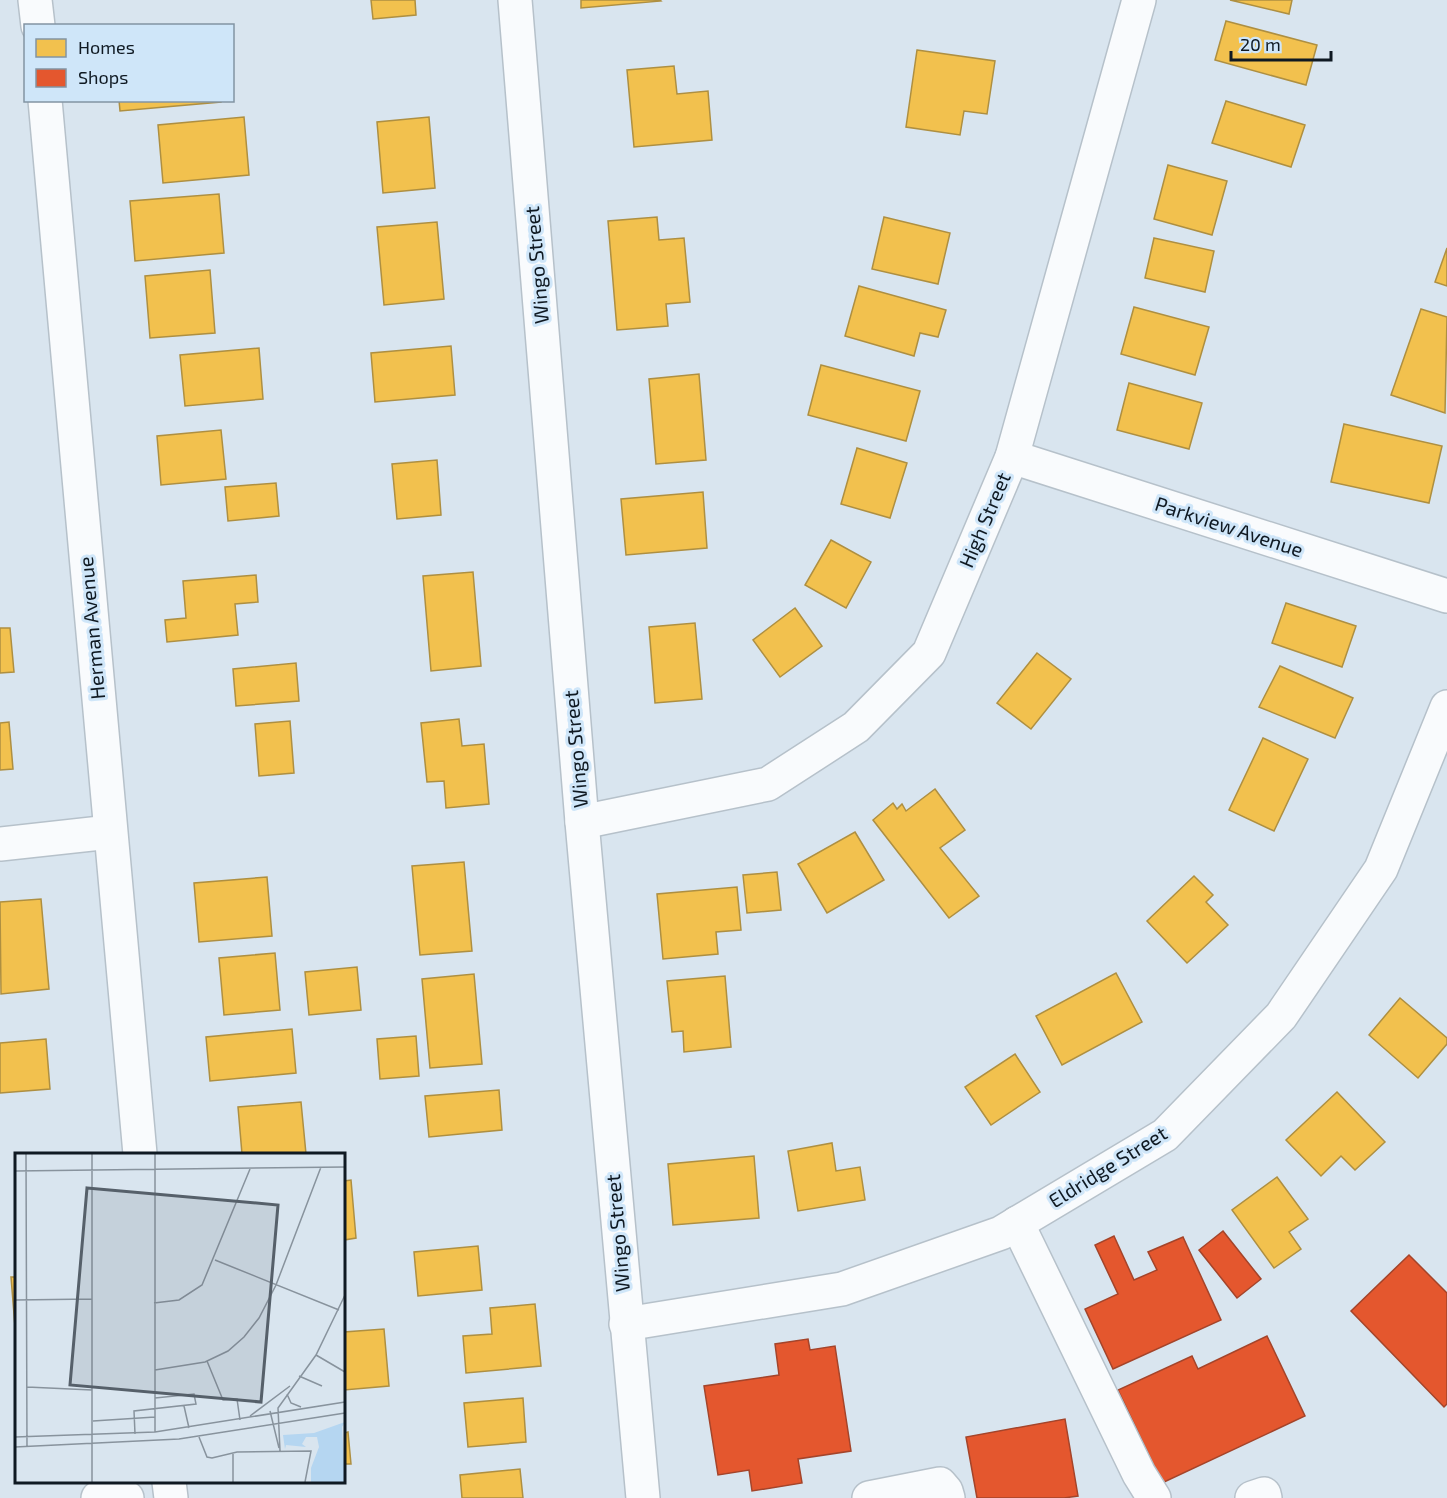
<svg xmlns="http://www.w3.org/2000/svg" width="1447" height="1498" font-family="'Exo 2',sans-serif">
<rect width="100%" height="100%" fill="#d9e5ef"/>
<g fill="#f2c14e" stroke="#ae8f41" stroke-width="1.5">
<polygon points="371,0 415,0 416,15 373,19"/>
<polygon points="581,0 660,0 661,1 581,8"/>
<polygon points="1230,0 1292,0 1289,14"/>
<polygon points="1226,21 1317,45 1306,85 1215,60"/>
<polygon points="917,50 995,61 987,114 964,111 960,135 906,127"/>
<polygon points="674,66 677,94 708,91 712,140 634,147 627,70"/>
<polygon points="119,100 221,100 221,102 120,111"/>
<polygon points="1226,101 1305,125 1291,167 1212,143"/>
<polygon points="244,117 249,175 163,183 158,125"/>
<polygon points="429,117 435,188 383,193 377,122"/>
<polygon points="1168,165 1227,181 1212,235 1154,219"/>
<polygon points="219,194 224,253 135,261 130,201"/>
<polygon points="657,217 659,240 684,238 690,302 666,304 668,326 617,330 608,221"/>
<polygon points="884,217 950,233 938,284 872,269"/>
<polygon points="437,222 444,299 384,305 377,227"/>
<polygon points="1154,238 1214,251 1205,292 1145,278"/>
<polygon points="1447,248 1447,286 1435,282"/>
<polygon points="210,270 215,333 150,338 145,276"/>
<polygon points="859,286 946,310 938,337 920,333 914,356 845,336"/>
<polygon points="1134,307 1209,327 1195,375 1121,354"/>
<polygon points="1421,309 1447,317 1445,413 1391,395"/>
<polygon points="451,346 455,395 375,402 371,353"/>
<polygon points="259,348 263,399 185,406 180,355"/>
<polygon points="821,365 920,391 906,441 808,415"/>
<polygon points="699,374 706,460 656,464 649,379"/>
<polygon points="1129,383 1202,403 1189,449 1117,430"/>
<polygon points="1344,424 1442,446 1429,503 1331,482"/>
<polygon points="221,430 226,479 161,485 157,436"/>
<polygon points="857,448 907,463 890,518 841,504"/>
<polygon points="437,460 441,515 397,519 392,464"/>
<polygon points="276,483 279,516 228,521 225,487"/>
<polygon points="703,492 707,548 626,555 621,499"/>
<polygon points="831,540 871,562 846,608 805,585"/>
<polygon points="473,572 481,666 431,671 423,576"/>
<polygon points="256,575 258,602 235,604 238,635 167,642 165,620 186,618 183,581"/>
<polygon points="1286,603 1356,626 1342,667 1272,643"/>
<polygon points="795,608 822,646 780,677 753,640"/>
<polygon points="695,623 702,699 655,703 649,627"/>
<polygon points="0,628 10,628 14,672 0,673"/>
<polygon points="1037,653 1071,679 1031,729 997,703"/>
<polygon points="296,663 299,701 236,706 233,669"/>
<polygon points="1280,666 1353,698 1335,738 1259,707"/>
<polygon points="459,719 462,746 484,744 489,804 446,808 444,781 427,782 421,723"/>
<polygon points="290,721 294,773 259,776 255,724"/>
<polygon points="9,722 13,769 0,770 0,723"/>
<polygon points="1263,738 1308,759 1274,831 1229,810"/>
<polygon points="935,789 965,830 940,848 979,896 949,918 873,820 893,803 897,809 902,804 906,811"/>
<polygon points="855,832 884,880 827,913 798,864"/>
<polygon points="464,862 472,951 420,955 412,866"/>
<polygon points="777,872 781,910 747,913 743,875"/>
<polygon points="1194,876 1213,895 1206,902 1228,925 1187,963 1147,921"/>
<polygon points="267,877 272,936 199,942 194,883"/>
<polygon points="737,887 741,930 716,932 718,954 663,959 657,894"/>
<polygon points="41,899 49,989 1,994 0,902"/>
<polygon points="275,953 280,1010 224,1015 219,958"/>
<polygon points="357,967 361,1010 309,1015 305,972"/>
<polygon points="1116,973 1142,1022 1062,1065 1036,1016"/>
<polygon points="474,974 482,1064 430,1068 422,979"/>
<polygon points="725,976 731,1047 684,1052 683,1031 672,1032 667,981"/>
<polygon points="1400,998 1447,1038 1447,1044 1418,1078 1369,1035"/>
<polygon points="292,1029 296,1073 210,1081 206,1037"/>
<polygon points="416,1036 419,1076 380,1079 377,1039"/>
<polygon points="46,1039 50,1089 0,1093 0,1043"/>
<polygon points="1015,1054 1040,1092 991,1125 965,1087"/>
<polygon points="499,1090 502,1130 429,1137 425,1096"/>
<polygon points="1337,1092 1385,1142 1355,1170 1341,1156 1321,1176 1286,1140"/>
<polygon points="301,1102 306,1154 242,1154 238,1107"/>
<polygon points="832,1143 836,1171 860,1167 865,1200 798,1211 788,1151"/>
<polygon points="754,1156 759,1218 673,1225 668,1164"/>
<polygon points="1277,1177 1308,1219 1289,1232 1301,1249 1274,1268 1232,1210"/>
<polygon points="351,1180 356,1238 344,1240 344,1181"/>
<polygon points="478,1246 482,1290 418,1296 414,1252"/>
<polygon points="11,1277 16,1277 16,1339"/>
<polygon points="535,1304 541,1366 466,1373 463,1336 492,1334 490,1308"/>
<polygon points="384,1329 389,1386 344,1390 344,1332"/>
<polygon points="523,1398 526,1442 468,1447 464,1403"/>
<polygon points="348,1432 351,1464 344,1464 344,1433"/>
<polygon points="520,1469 523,1498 462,1498 460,1475"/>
</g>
<g fill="#e4572e" stroke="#a4442a" stroke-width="1.5">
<polygon points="1223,1231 1261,1279 1237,1298 1199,1250"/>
<polygon points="1114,1236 1134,1280 1157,1270 1148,1252 1183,1237 1221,1320 1113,1369 1085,1309 1118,1294 1095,1245"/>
<polygon points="1409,1255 1447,1293 1447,1404 1444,1407 1351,1311"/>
<polygon points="1267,1336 1305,1416 1162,1483 1118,1390 1192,1356 1198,1369"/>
<polygon points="808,1339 810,1350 835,1346 851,1451 798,1459 802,1483 752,1491 749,1470 718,1475 704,1386 779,1375 775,1344"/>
<polygon points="1065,1419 1078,1496 1064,1498 977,1498 966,1437"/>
</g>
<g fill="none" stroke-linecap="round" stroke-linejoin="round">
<defs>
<g id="minor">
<polyline points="35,0 38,26"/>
<polyline points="515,0 582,822 643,1498"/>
<polyline points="45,100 140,1154"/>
<polyline points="1012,457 1447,596"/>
<polyline points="582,822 768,784 856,727 929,653 1012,457 1139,0"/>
<polyline points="0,844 110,832"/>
<polyline points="1017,1223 1139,1474 1154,1498"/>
<polyline points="626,1324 842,1289 1001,1233 1165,1135 1281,1016 1381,869 1447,707"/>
<polyline points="169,1482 171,1498"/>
<polyline points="98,1498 127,1498"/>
<polyline points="869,1498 940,1484 946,1491 948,1498"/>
<polyline points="1252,1498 1264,1494 1265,1498"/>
</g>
</defs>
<use href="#minor" stroke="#b6c1ca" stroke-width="36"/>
<use href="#minor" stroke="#f9fbfd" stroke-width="33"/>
</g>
<g text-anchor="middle" stroke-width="6" stroke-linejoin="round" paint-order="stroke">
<g font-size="20" fill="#0f1922" stroke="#cfe6f9">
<text transform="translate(537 265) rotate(-95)" y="7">Wingo Street</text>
<text transform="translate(985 520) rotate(-67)" y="7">High Street</text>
<text transform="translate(1229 527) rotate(18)" y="7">Parkview Avenue</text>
<text transform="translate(92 628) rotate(-95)" y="7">Herman Avenue</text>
<text transform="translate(576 749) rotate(-95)" y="7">Wingo Street</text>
<text transform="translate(1108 1167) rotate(-32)" y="7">Eldridge Street</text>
<text transform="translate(618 1233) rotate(-95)" y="7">Wingo Street</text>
</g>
</g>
<g transform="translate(15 1153)">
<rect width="330" height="330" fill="#d9e5ef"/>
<path d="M330 269 327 274 330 329H296V315L304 294 302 284H291L287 291 291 294 271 292 270 296 268 282 299 280Z" fill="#b5d6f1"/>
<path fill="none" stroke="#88939d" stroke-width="1.5" d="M11 1 12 294M0 18 330 14M200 107 324 157M0 147 77 146M139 150 164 147 187 132 235 16M301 202 330 219M192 208 208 247 222 246 225 267M140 217 190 209 213 198 229 184 244 165 261 132 306 14M284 223 307 233M12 234 77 237M272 241 276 250 286 254M169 253 174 275M255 258 264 295M235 263 275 233M78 268 140 264M140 279V1M120 281 119 258 181 251 179 241 140 245M0 284 140 279 330 249M184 284 192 304 197 305 222 299 296 298 290 329M0 294 164 286 330 260M265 298 263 255 301 202 330 142M218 301V329M77 329V1"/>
<path fill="#56606a" fill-opacity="0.15" stroke="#56606a" stroke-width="3" d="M72 35 263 52 246 249 55 232Z"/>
<rect width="330" height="330" fill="none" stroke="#0f1922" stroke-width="3"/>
</g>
<rect x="24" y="24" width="210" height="78" fill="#cfe6f9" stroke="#8294a3" stroke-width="1.5"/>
<rect x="36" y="39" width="30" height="18" fill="#f2c14e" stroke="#8294a3" stroke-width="1.5"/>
<text x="78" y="54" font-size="18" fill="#0f1922">Homes</text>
<rect x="36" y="69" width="30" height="18" fill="#e4572e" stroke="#8294a3" stroke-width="1.5"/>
<text x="78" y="84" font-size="18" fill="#0f1922">Shops</text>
<path d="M1231 51v9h100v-9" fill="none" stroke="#0f1922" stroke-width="3"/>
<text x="1240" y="51" font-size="18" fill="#0f1922" stroke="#cfe6f9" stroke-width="4.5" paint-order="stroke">20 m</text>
</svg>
